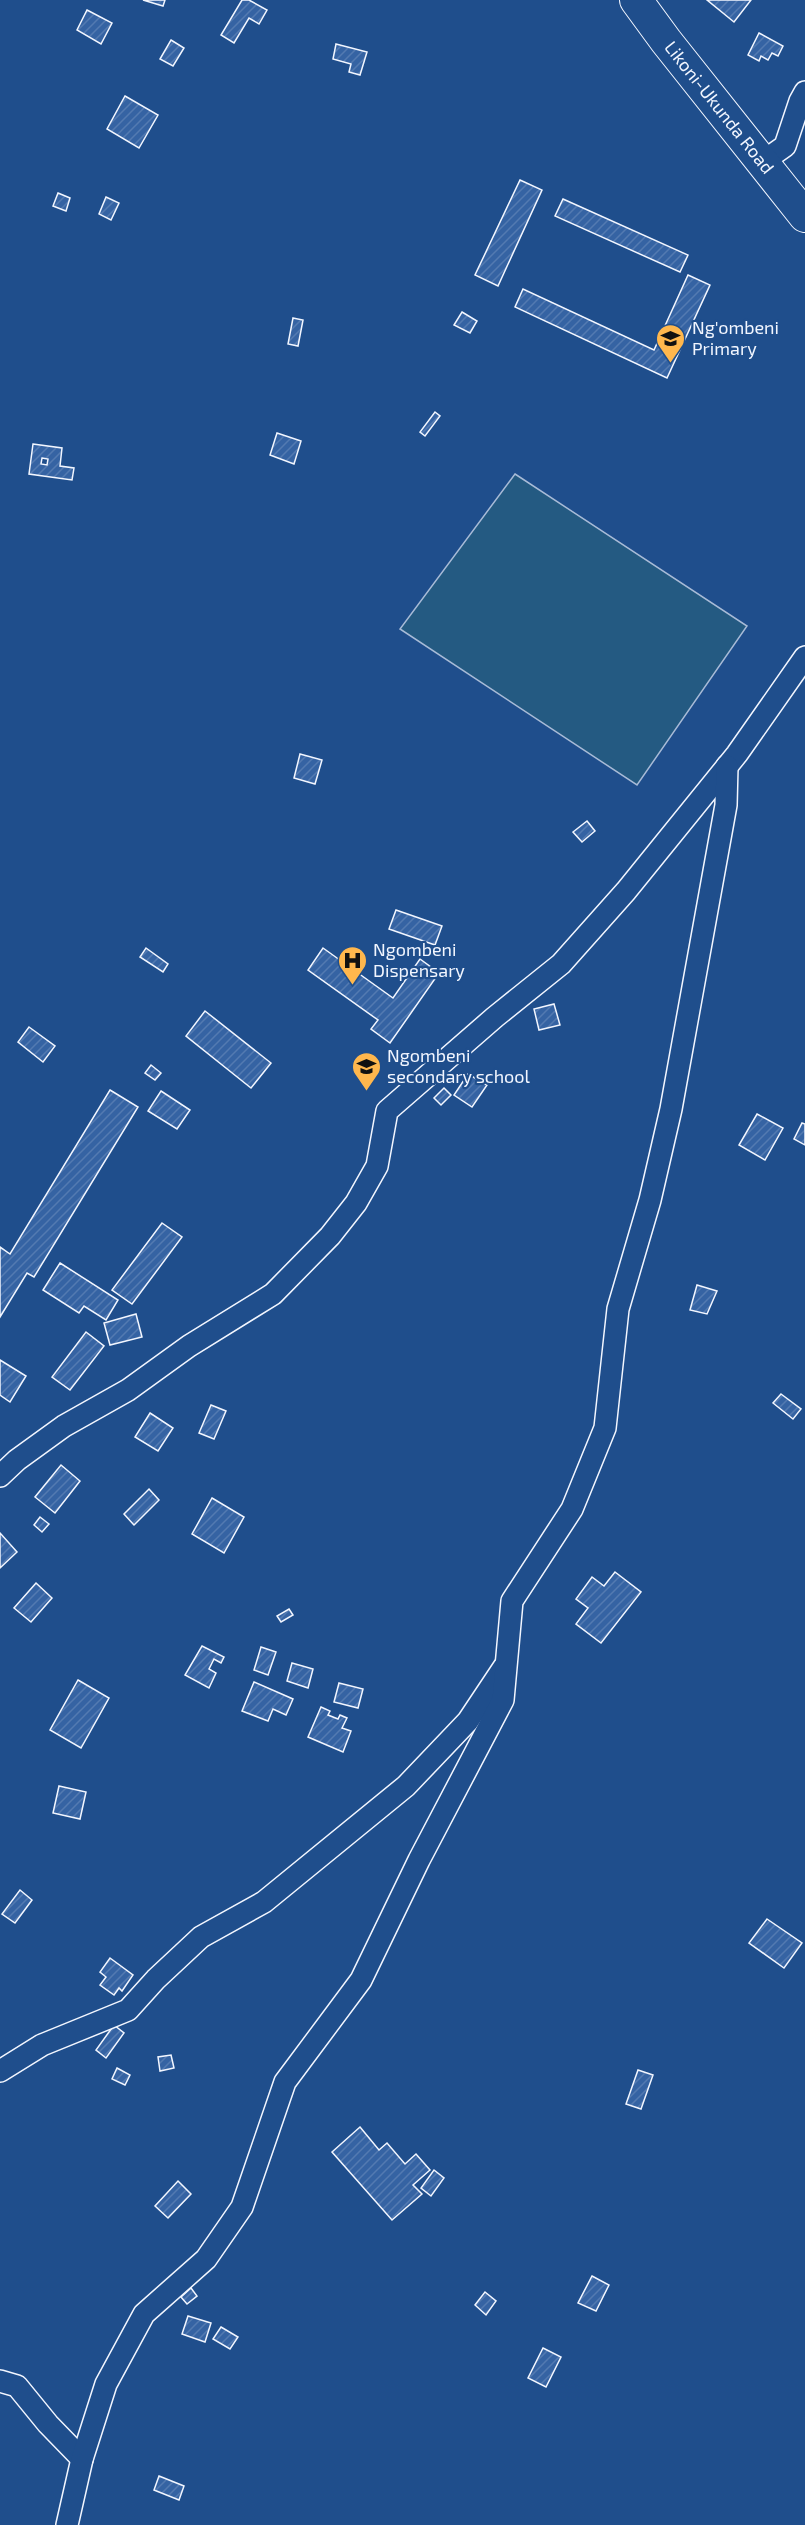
<svg xmlns="http://www.w3.org/2000/svg" width="805" height="2525" font-family="'Exo 2',sans-serif">
<defs>
<pattern id="building-hatch" width="6" height="6" patternUnits="userSpaceOnUse" patternTransform="scale(1.5)"><rect width="6" height="6" fill="#3563a3"/><path d="M-1 1l2-2M0 6l6-6M5 7l2-2" fill="none" stroke="#537ab1"/></pattern>
</defs>
<rect width="100%" height="100%" fill="#1f4e8c"/>
<polygon fill="#245a82" stroke="#a8bbd7" stroke-width="1.5" points="515,474 747,626 637,785 400,629"/>
<g fill="url(#building-hatch)" stroke="#f2f6ff" stroke-width="1.5" fill-rule="evenodd">
<polygon points="143,0 165,0 163,6"/>
<polygon points="242,0 249,0 267,10 259,24 249,18 234,43 221,35"/>
<polygon points="707,0 751,0 734,22"/>
<polygon points="87,10 112,23 101,44 77,30"/>
<polygon points="759,33 783,46 778,56 772,53 768,60 761,56 759,61 748,55"/>
<polygon points="171,40 184,48 173,66 160,59"/>
<polygon points="336,44 367,52 360,75 349,72 351,64 333,59"/>
<polygon points="125,96 158,115 139,148 107,129"/>
<polygon points="520,180 542,190 498,286 475,275"/>
<polygon points="58,193 70,198 66,211 53,206"/>
<polygon points="106,197 119,203 111,220 99,214"/>
<polygon points="563,199 688,255 680,272 555,216"/>
<polygon points="688,275 710,285 667,378 515,307 523,289 654,350"/>
<polygon points="462,312 477,321 470,333 454,325"/>
<polygon points="293,318 303,320 298,346 288,344"/>
<polygon points="435,412 440,416 425,436 420,432"/>
<polygon points="277,433 301,441 294,464 270,455"/>
<path d="M33 444 62 448 60 466 74 468 72 480 29 474ZM42 458 48 459 47 465 41 464Z"/>
<polygon points="300,754 322,760 315,784 294,778"/>
<polygon points="587,821 595,831 582,842 573,832"/>
<polygon points="396,910 442,926 435,945 389,929"/>
<polygon points="146,948 168,964 163,972 140,957"/>
<polygon points="323,948 393,998 420,959 439,973 390,1043 371,1029 378,1020 308,970"/>
<polygon points="554,1004 560,1025 539,1030 534,1009"/>
<polygon points="205,1011 271,1063 251,1088 186,1036"/>
<polygon points="29,1027 55,1046 43,1062 18,1042"/>
<polygon points="151,1065 161,1073 155,1080 145,1073"/>
<polygon points="468,1074 487,1085 472,1107 454,1095"/>
<polygon points="444,1088 451,1095 441,1105 434,1098"/>
<polygon points="110,1090 138,1107 34,1277 27,1273 0,1317 0,1247 10,1254"/>
<polygon points="161,1091 190,1110 177,1129 148,1111"/>
<polygon points="757,1114 783,1128 765,1160 739,1145"/>
<polygon points="802,1123 805,1124 805,1145 794,1139"/>
<polygon points="162,1223 182,1237 132,1304 112,1290"/>
<polygon points="60,1263 118,1300 106,1320 84,1306 79,1313 43,1290"/>
<polygon points="697,1285 717,1291 707,1314 690,1310"/>
<polygon points="136,1314 142,1337 110,1345 104,1323"/>
<polygon points="86,1332 104,1346 70,1390 52,1377"/>
<polygon points="0,1360 26,1376 10,1402 0,1395"/>
<polygon points="781,1394 801,1409 793,1419 773,1403"/>
<polygon points="211,1405 226,1411 214,1439 199,1433"/>
<polygon points="150,1413 173,1428 158,1451 135,1437"/>
<polygon points="61,1465 80,1481 55,1513 35,1497"/>
<polygon points="149,1489 159,1500 134,1525 124,1514"/>
<polygon points="212,1498 244,1517 224,1553 192,1534"/>
<polygon points="40,1517 49,1524 42,1532 34,1525"/>
<polygon points="0,1533 17,1552 0,1568"/>
<polygon points="615,1572 641,1592 601,1643 576,1624 588,1608 576,1599 592,1577 604,1586"/>
<polygon points="36,1583 52,1598 31,1622 14,1608"/>
<polygon points="289,1609 293,1615 281,1622 277,1616"/>
<polygon points="202,1646 224,1657 221,1663 214,1659 209,1669 216,1673 209,1688 185,1675"/>
<polygon points="261,1647 276,1652 268,1675 254,1670"/>
<polygon points="292,1663 313,1669 308,1688 287,1681"/>
<polygon points="78,1680 109,1698 81,1748 50,1730"/>
<polygon points="254,1682 293,1699 286,1715 273,1709 268,1721 242,1711"/>
<polygon points="339,1683 363,1689 358,1708 334,1702"/>
<polygon points="321,1707 330,1711 328,1715 338,1719 340,1715 347,1718 342,1728 351,1731 343,1752 308,1737"/>
<polygon points="59,1786 86,1792 80,1819 53,1813"/>
<polygon points="20,1890 32,1900 15,1923 2,1914"/>
<polygon points="767,1919 802,1943 784,1968 749,1943"/>
<polygon points="110,1958 133,1975 122,1991 119,1988 114,1995 100,1985 106,1977 100,1972"/>
<polygon points="114,2025 124,2033 106,2058 96,2050"/>
<polygon points="171,2055 174,2068 160,2071 158,2057"/>
<polygon points="117,2068 130,2075 125,2085 112,2079"/>
<polygon points="638,2070 653,2075 641,2109 626,2104"/>
<polygon points="360,2127 379,2150 387,2143 405,2164 416,2154 430,2170 413,2185 422,2194 392,2220 332,2152"/>
<polygon points="434,2170 444,2178 431,2196 421,2188"/>
<polygon points="178,2181 191,2194 168,2218 155,2206"/>
<polygon points="592,2276 609,2285 596,2311 578,2303"/>
<polygon points="191,2288 197,2296 187,2304 181,2297"/>
<polygon points="485,2292 496,2301 486,2315 475,2305"/>
<polygon points="188,2316 211,2323 205,2342 182,2334"/>
<polygon points="221,2327 238,2337 230,2349 213,2339"/>
<polygon points="543,2348 561,2357 546,2387 528,2378"/>
<polygon points="159,2476 184,2486 179,2500 154,2490"/>
</g>
<g fill="none" stroke-linecap="round" stroke-linejoin="round">
<defs>
<g id="minor">
<polyline points="761,163 785,146 800,101 805,92"/>
<polyline points="0,1476 17,1460 64,1426 128,1390 189,1346 273,1294 330,1236 356,1203 377,1166 387,1111 495,1017 561,964 626,891 737,754 805,657"/>
<polyline points="0,2071 42,2045 128,2010 156,1979 201,1937 264,1902 406,1786 468,1721 504,1667"/>
<polyline points="0,2381 17,2386 48,2424 82,2459"/>
<polyline points="67,2525 82,2459 106,2384 144,2314 206,2259 242,2207 285,2082 361,1980 419,1860 503,1700 512,1601 572,1509 605,1428 618,1309 650,1200 671,1109 726,805 727,766"/>
</g>
<g id="highway">
<path id="s1" d="M636 0 666 41 805 216"/>
</g>
</defs>
<use href="#minor" stroke="#f2f6ff" stroke-width="24"/>
<use href="#highway" stroke="#f2f6ff" stroke-width="34"/>
<use href="#minor" stroke="#1f4e8c" stroke-width="21"/>
<use href="#highway" stroke="#1f4e8c" stroke-width="32"/>
</g>
<defs>
<symbol id="school-pin" viewBox="-11 -11 22 30"><path d="M0 17L-7.5 6A9.5 9.5 0 1 1 7.5 6Z" fill="#ffb74d" stroke="#1f4e8c"/><path d="M0-5L7-2L0 1L-7-2ZM-4 1L0 2.5L4 1V4Q0 6-4 4Z" fill="#111"/></symbol>
<symbol id="hospital-pin" viewBox="-11 -11 22 30"><path d="M0 17L-7.5 6A9.5 9.5 0 1 1 7.5 6Z" fill="#ffb74d" stroke="#1f4e8c"/><path d="M-5-5h3v3.5h4V-5h3V5h-3V1.5h-4V5h-3Z" fill="#111"/></symbol>
</defs>
<g fill-rule="evenodd">
<use href="#school-pin" x="654" y="322" width="33" height="45"/>
<use href="#hospital-pin" x="336" y="944" width="33" height="45"/>
<use href="#school-pin" x="350" y="1050" width="33" height="45"/>
</g>
<g text-anchor="middle" stroke-width="4.5" stroke-linejoin="round" paint-order="stroke">
<g font-size="18" fill="#f2f6ff" stroke="#1f4e8c">
<text dy="6" stroke="none"><textPath href="#s1" startOffset="136">Likoni-Ukunda Road</textPath></text>
</g>
<g font-size="18" fill="#f2f6ff" stroke="#1f4e8c" text-anchor="start">
<text x="692" y="334">Ng'ombeni<tspan x="692" dy="21">Primary</tspan></text>
<text x="373" y="956">Ngombeni<tspan x="373" dy="21">Dispensary</tspan></text>
<text x="387" y="1062">Ngombeni<tspan x="387" dy="21">secondary school</tspan></text>
</g>
</g>
</svg>
